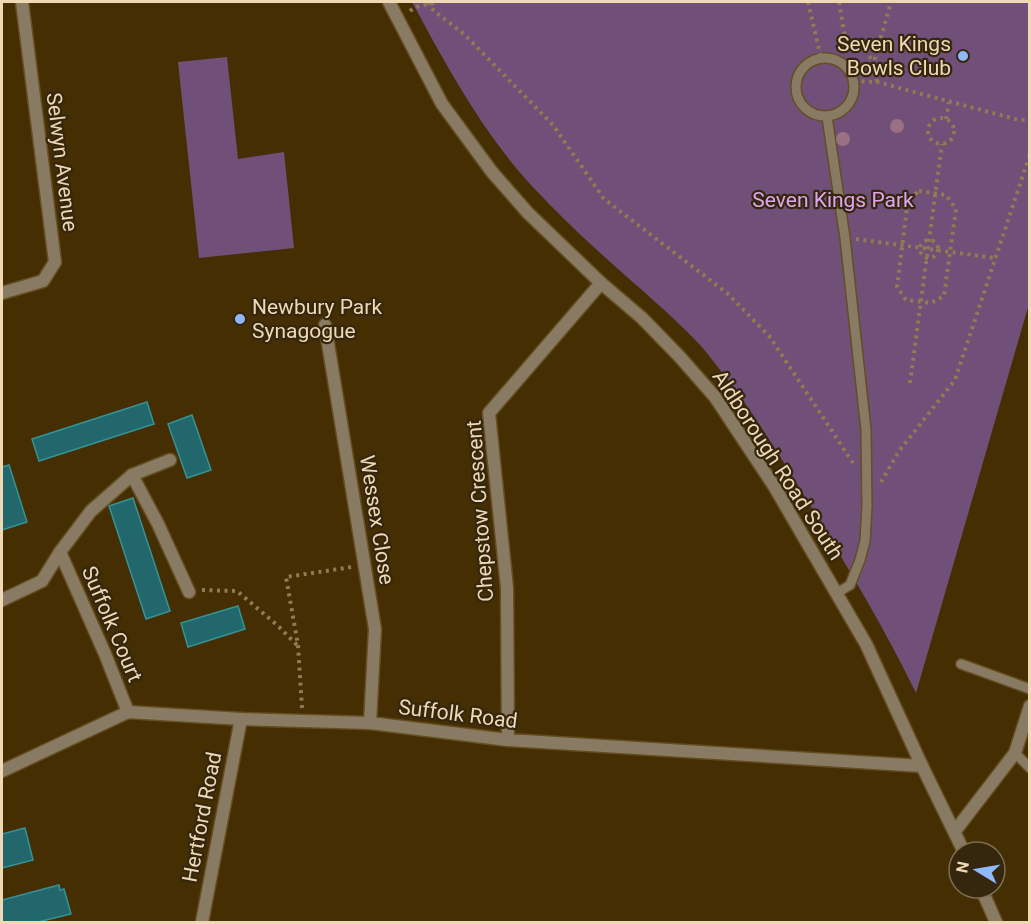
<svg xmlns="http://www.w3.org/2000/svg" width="1031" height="924" font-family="Roboto,sans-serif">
<rect width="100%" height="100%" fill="#452f02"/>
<g fill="#704f78">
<path d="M412 2H1029V304L916 693C886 631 851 573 816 515 787 467 758 419 724 375 716 365 709 355 701 346 672 315 639 288 608 260 581 236 555 211 530 184 481 130 446 65 412 2Z"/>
<polygon points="227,57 238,159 284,152 294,248 199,258 178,62"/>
</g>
<g fill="#21676b" stroke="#359398" stroke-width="1.5">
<polygon points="147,402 154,424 39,461 32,439"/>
<polygon points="192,415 211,470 187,478 168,424"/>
<polygon points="9,465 27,522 2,530 2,467"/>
<polygon points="133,498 170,611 146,619 109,506"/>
<polygon points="238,606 245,629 188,647 181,623"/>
<polygon points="25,828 33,860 2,868 2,834"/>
<polygon points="59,885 60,890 64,889 71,914 38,922 2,922 2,900"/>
</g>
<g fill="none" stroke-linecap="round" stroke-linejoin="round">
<defs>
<g id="service">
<circle cx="825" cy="87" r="29"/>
<polyline points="827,117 845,238 866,430 867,506 865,541 860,560 850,585 837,593"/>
<polyline points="961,664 1030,689"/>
<polyline points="1015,753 1030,768"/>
</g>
<g id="minor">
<polyline points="2,293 43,281 55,262 22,2"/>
<polyline points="325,325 375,629 370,723"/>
<polyline points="132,475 158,524 189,592"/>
<polyline points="60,552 105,654 128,712"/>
<polyline points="2,600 42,581 60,552 91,511 132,475 170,460"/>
<polyline points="508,740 507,588 489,413 601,283"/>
<polyline points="2,771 128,712 241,719 370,723 508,740 922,766"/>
<polyline points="955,831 1015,753 1030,706"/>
<polyline points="202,922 241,719"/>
</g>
<g id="tertiary">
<polyline points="389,2 442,104 492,172 528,213 601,283 642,318 679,356 715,397 774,486 866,644 922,766 964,852"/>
<polyline points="981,888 996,922"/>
</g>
</defs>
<use href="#service" stroke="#644e22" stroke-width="12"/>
<use href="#minor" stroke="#644e22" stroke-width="15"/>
<use href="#tertiary" stroke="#644e22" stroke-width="15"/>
<g stroke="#917b52" stroke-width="4" stroke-dasharray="3 4.5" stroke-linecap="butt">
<polyline points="429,2 429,5 434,11 464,34 553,125 604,199 727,293 770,337 853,463"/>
<polyline points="808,2 821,58"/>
<polyline points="839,2 845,38 860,45 874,62"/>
<path d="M410 11C418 4 429 5 438 2"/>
<polyline points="854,81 877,82 1019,120 1030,120"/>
<polyline points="877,82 874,62 891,2"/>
<circle cx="941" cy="131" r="13"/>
<polyline points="946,119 949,102"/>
<polygon points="919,191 946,195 956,209 944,296 931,303 906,300 897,287 908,200"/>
<polyline points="856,239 995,258"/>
<circle cx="929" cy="249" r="9"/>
<polyline points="910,383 942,144"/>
<polyline points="881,482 899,451 955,380 1030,154"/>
<polyline points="202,590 237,591 277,625 297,645"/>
<polyline points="302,708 298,645 286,577 352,567"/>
</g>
<use href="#service" stroke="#897b63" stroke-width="9"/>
<use href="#minor" stroke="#897b63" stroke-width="12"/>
<use href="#tertiary" stroke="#897b63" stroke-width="12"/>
</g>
<g fill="#9a7083">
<circle cx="897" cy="126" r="7"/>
<circle cx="843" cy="139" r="7"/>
</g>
<g fill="#8fb8fd" stroke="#35270e" stroke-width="2">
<circle cx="963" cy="56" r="6"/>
<circle cx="240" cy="319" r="6"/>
</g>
<g text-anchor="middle" stroke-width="4.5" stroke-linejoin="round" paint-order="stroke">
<g font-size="21" fill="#efd9b4" stroke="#35270e" text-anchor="end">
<text x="951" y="51">Seven Kings<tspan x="951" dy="24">Bowls Club</tspan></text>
<text x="252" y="314" text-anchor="start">Newbury Park<tspan x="252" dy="24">Synagogue</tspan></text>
</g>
<g font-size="21" fill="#efd9b4" stroke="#35270e">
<text transform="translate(62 162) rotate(83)" y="7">Selwyn Avenue</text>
<text transform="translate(778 465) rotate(57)" y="7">Aldborough Road South</text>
<text transform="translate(480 511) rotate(-94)" y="7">Chepstow Crescent</text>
<text transform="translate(377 520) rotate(81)" y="7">Wessex Close</text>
<text transform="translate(112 624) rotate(67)" y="7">Suffolk Court</text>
<text transform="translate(458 714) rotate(7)" y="7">Suffolk Road</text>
<text transform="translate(202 817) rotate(-79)" y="7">Hertford Road</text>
</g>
<g font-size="21" fill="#dfa6ed" stroke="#35270e">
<text x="833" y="207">Seven Kings Park</text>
</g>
</g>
<rect width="1031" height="924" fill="none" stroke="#efd9b4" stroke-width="6"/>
<g transform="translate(977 870) rotate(281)"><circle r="28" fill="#35270e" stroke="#7f6e50" stroke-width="1.5"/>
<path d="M0-4.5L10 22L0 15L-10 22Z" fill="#8fb8fd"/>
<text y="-9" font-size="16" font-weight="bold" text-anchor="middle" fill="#efd9b4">N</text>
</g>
</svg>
